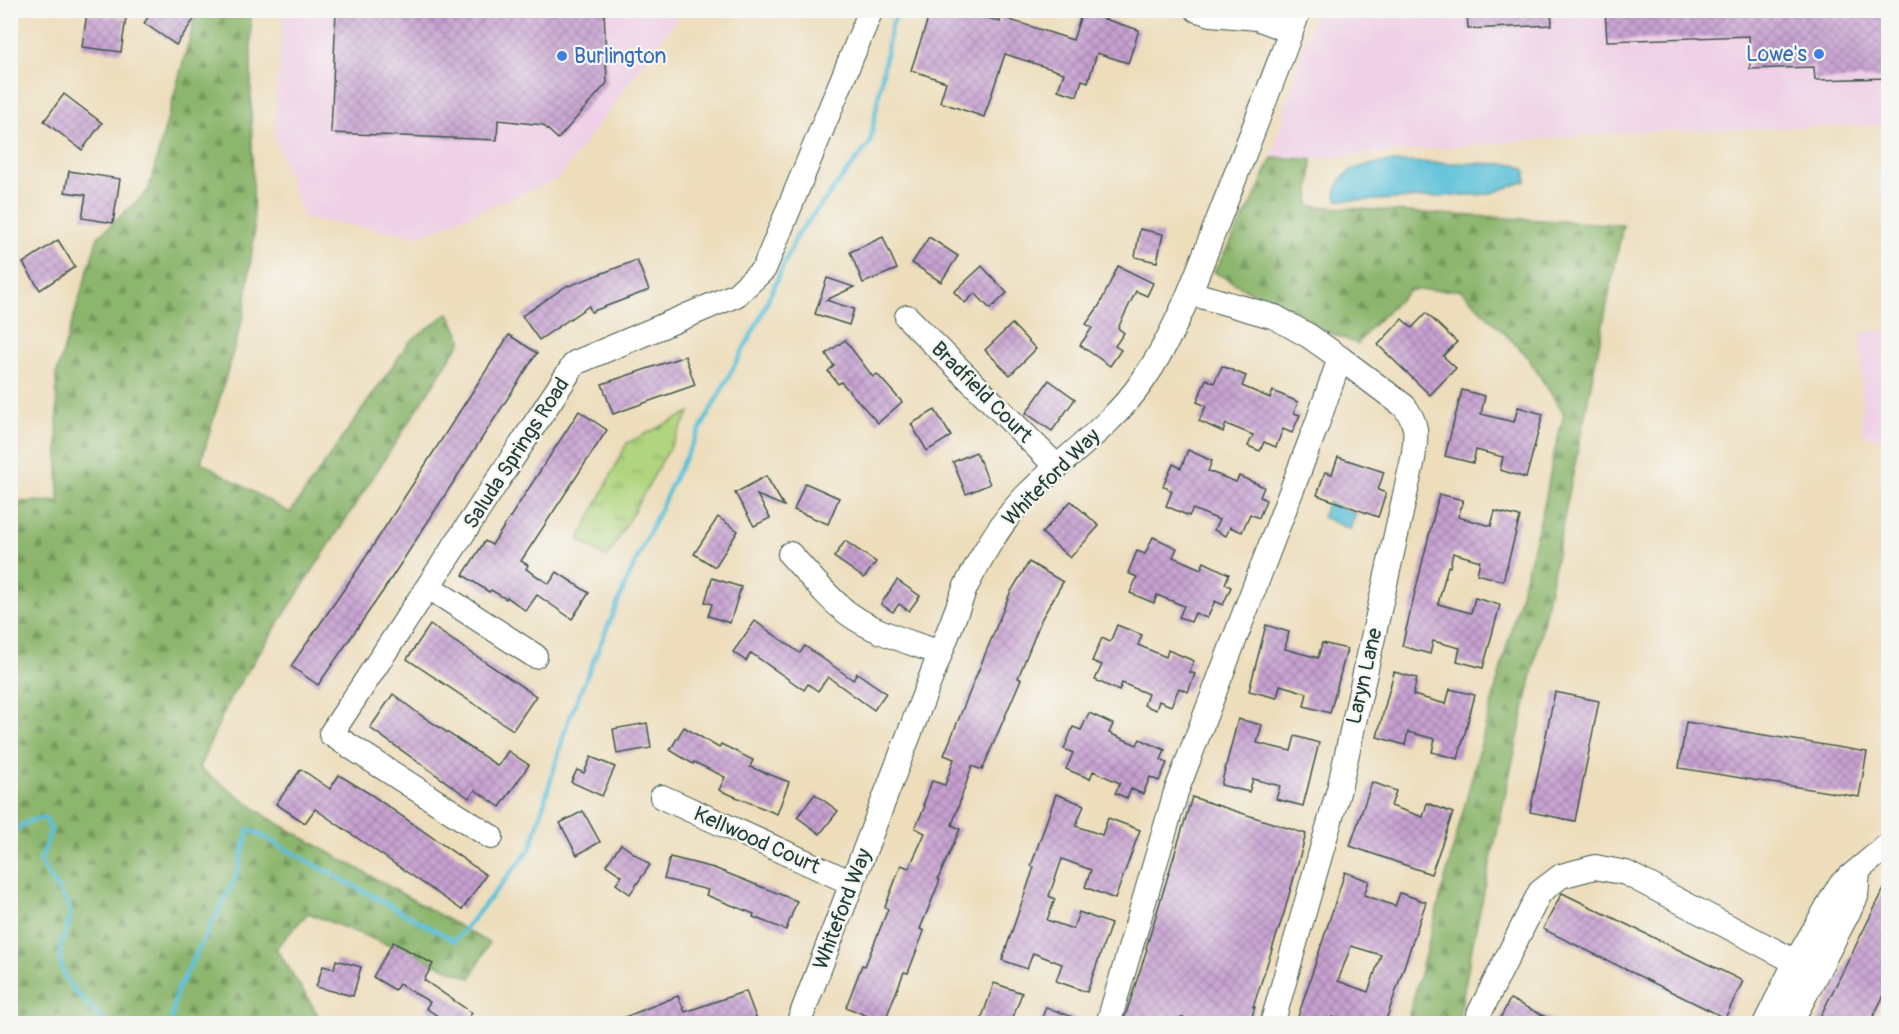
<svg xmlns="http://www.w3.org/2000/svg" width="1899" height="1034" font-family="Pangolin,sans-serif">
<defs>
<pattern id="grass-tufts" width="24" height="20" patternUnits="userSpaceOnUse" patternTransform="scale(1.5)"><rect width="24" height="20" fill="#b1d57e"/><path d="M3 7l-1-3M5 7V3M7 7l1-3M15 17l-1-3M17 17v-4M19 17l1-3" fill="none" stroke="#8fae68"/></pattern>
<pattern id="forest-firs" width="22" height="20" patternUnits="userSpaceOnUse" patternTransform="scale(1.5)"><rect width="22" height="20" fill="#8cb66d"/><path d="M5 1l3.5 6h-7zM16 11l3.5 6h-7z" fill="#72955a"/></pattern>
<pattern id="building-cross-hatch" width="8" height="8" patternUnits="userSpaceOnUse" patternTransform="scale(1.5)"><rect width="8" height="8" fill="#c7a1d1"/><path d="M0 0l8 8M0 8l8-8" fill="none" stroke="#a184aa"/></pattern>
</defs>
<rect width="100%" height="100%" fill="#f6f6f2"/>
<filter id="ink" filterUnits="userSpaceOnUse"><feTurbulence type="fractalNoise" baseFrequency=".0167" numOctaves="2"/><feDisplacementMap in="SourceGraphic" scale="12" xChannelSelector="R" yChannelSelector="G"/><feConvolveMatrix kernelMatrix="1 2 1 2 8 2 1 2 1" color-interpolation-filters="sRGB"/></filter>
<filter id="wash" filterUnits="userSpaceOnUse"><feTurbulence type="fractalNoise" baseFrequency=".008" numOctaves="4" result="noise"/><feDisplacementMap in="SourceGraphic" scale="24" xChannelSelector="R" yChannelSelector="G"/><feGaussianBlur stdDeviation="1.35" result="paint"/><feColorMatrix in="noise" values="0 0 0 0 0 0 0 0 0 0 0 0 0 0 0 0 0 1.4 0 .05"/><feComposite in="paint" operator="in"/></filter>
<g filter="url(#wash)">
<rect width="100%" height="100%" fill="#edddbb"/>
<g fill="#efd0e6">
<polygon points="283,11 683,11 558,179 418,236 303,218 274,134"/>
<polygon points="1316,11 1888,11 1888,125 1623,132 1312,159 1272,158 1301,54"/>
<polygon points="1888,331 1888,440 1862,435 1861,333"/>
</g>
<polygon fill="url(#grass-tufts)" stroke="#688959" stroke-width="1.5" points="690,412 607,558 579,540 627,443"/>
<g fill="url(#forest-firs)" stroke="#567a50" stroke-width="1.5">
<polygon points="197,11 251,11 251,104 254,235 244,314 201,462 290,513 410,341 449,313 462,340 230,698 199,768 272,820 489,943 471,978 308,913 276,948 323,1023 11,1024 11,502 59,501 56,375 98,237 148,191"/>
<polygon points="1272,158 1312,159 1309,206 1623,225 1542,628 1473,942 1458,1023 1407,1023 1545,502 1553,458 1564,414 1527,356 1461,290 1410,290 1368,330 1358,344 1313,326 1214,272 1252,203"/>
</g>
<g fill="#5ac0d8" stroke="#3c7e86" stroke-width="1.5">
<path d="M1385 162 1516 164 1526 171V181L1489 194 1376 200H1338L1335 194C1341 167 1362 166 1385 162Z"/>
<polygon points="1328,502 1356,514 1350,529 1322,517"/>
</g>
<g fill="none" stroke-linecap="round" stroke-linejoin="round">
<g stroke="#5ac0d8" stroke-width="4.5">
<path d="M10 832 32 820 45 818 51 830 40 862C45 871 69 904 70 910 72 923 63 934 61 946 55 979 81 997 102 1019L103 1024"/>
<polyline points="171,1024 176,993 236,877 249,829 455,941 531,848 568,721 629,576 677,473 759,320 797,235 870,143 891,27 899,10"/>
</g>
</g>
<g id="blocks">
<g fill="url(#building-cross-hatch)" fill-rule="evenodd">
<polygon points="153,10 184,10 195,18 176,45 144,23"/>
<polygon points="336,10 604,10 607,83 558,139 543,125 498,120 497,140 331,133"/>
<polygon points="931,10 966,10 1000,22 1001,17 1073,40 1082,12 1139,30 1128,63 1097,53 1088,82 1082,80 1077,96 1058,90 1064,73 1005,54 984,117 940,102 946,82 911,70"/>
<polygon points="1467,10 1551,10 1552,25 1468,29"/>
<polygon points="1605,10 1888,10 1888,78 1815,80 1814,67 1750,69 1749,36 1607,41"/>
<polygon points="87,13 126,18 121,52 82,47"/>
<polygon points="64,94 102,123 82,150 44,121"/>
<polygon points="69,171 120,179 113,223 82,218 86,195 65,192"/>
<polygon points="1140,229 1163,234 1157,262 1135,257"/>
<polygon points="883,237 897,269 863,283 850,252"/>
<polygon points="929,237 958,256 941,282 912,263"/>
<polygon points="58,240 75,267 40,290 23,263"/>
<polygon points="637,260 649,290 591,312 589,306 539,340 522,316 568,285 569,286"/>
<polygon points="982,266 1007,293 990,309 975,293 965,303 954,292"/>
<polygon points="1118,266 1153,283 1147,296 1136,291 1118,328 1124,333 1115,346 1121,350 1110,366 1080,345 1092,328 1086,324 1099,306"/>
<polygon points="827,278 854,287 826,300 854,309 849,325 815,314"/>
<polygon points="1426,313 1457,342 1443,356 1456,368 1430,395 1378,345 1402,319 1412,328"/>
<polygon points="1012,324 1036,349 1010,375 985,350"/>
<polygon points="509,335 537,353 383,591 318,685 291,666 358,569"/>
<polygon points="845,340 873,377 877,374 902,402 878,423 841,382 838,384 828,371 834,366 826,354"/>
<polygon points="685,356 695,385 613,414 602,384"/>
<polygon points="1222,366 1246,376 1242,386 1270,398 1273,391 1298,402 1294,413 1300,415 1292,433 1283,429 1276,447 1264,442 1260,451 1248,446 1253,435 1226,424 1223,432 1199,421 1206,406 1197,402 1206,379 1214,383"/>
<polygon points="1049,380 1075,399 1052,431 1026,413"/>
<polygon points="1462,390 1485,396 1481,414 1514,422 1518,407 1543,414 1526,478 1500,470 1503,457 1476,450 1473,463 1445,456"/>
<polygon points="935,410 951,436 927,451 911,424"/>
<polygon points="579,411 607,430 521,561 528,565 526,569 549,584 557,572 589,593 572,619 537,595 526,611 507,597 506,599 491,590 489,592 463,575 485,541 492,545"/>
<polygon points="1188,450 1212,461 1208,471 1236,482 1239,476 1264,487 1260,497 1266,500 1259,518 1250,514 1242,532 1230,527 1226,536 1214,530 1219,520 1193,509 1189,516 1166,506 1172,491 1163,486 1173,464 1181,468"/>
<polygon points="976,452 990,484 966,494 953,462"/>
<polygon points="1338,457 1384,472 1378,490 1386,493 1378,517 1317,495 1325,472 1332,474"/>
<polygon points="766,476 784,506 757,495 770,518 754,526 735,493"/>
<polygon points="805,483 839,498 828,524 794,510"/>
<polygon points="1439,494 1463,500 1458,517 1491,526 1495,511 1520,517 1503,581 1477,574 1480,561 1453,553 1450,567 1448,566 1438,604 1471,613 1475,598 1500,605 1483,668 1457,661 1460,648 1433,641 1430,654 1402,646"/>
<polygon points="1071,501 1099,526 1070,558 1042,533"/>
<polygon points="718,517 738,531 715,567 694,554"/>
<polygon points="1153,537 1177,548 1173,557 1201,569 1204,562 1229,574 1225,584 1231,587 1223,605 1215,601 1207,618 1195,613 1191,622 1179,617 1184,606 1157,595 1154,603 1130,593 1137,577 1128,573 1137,551 1145,554"/>
<polygon points="845,541 876,562 864,578 834,557"/>
<polygon points="1029,562 1063,582 1042,618 1018,678 1021,679 982,770 972,766 952,825 960,829 938,879 940,880 920,929 924,931 908,973 904,972 884,1023 846,1007 862,965 865,966 888,909 885,907 901,865 909,868 925,833 915,828 925,806 923,805 932,781 945,785 954,759 944,755 1010,593"/>
<polygon points="712,578 741,587 730,623 708,616 712,604 705,602"/>
<polygon points="897,580 920,596 909,611 899,604 893,612 881,604"/>
<polygon points="755,621 800,653 805,646 853,680 857,673 886,693 874,710 828,677 818,691 808,684 804,690 751,653 746,661 733,652"/>
<polygon points="430,625 536,696 513,730 407,659"/>
<polygon points="1117,625 1142,635 1138,645 1166,657 1168,650 1194,661 1189,672 1195,674 1188,692 1179,688 1171,706 1159,701 1156,710 1144,705 1148,694 1122,683 1119,691 1095,680 1102,665 1092,661 1102,638 1110,642"/>
<polygon points="1266,625 1289,632 1285,649 1318,658 1322,643 1347,649 1330,713 1304,706 1307,693 1280,685 1277,698 1249,691"/>
<polygon points="1394,672 1417,678 1413,695 1446,704 1450,689 1475,695 1458,759 1432,752 1435,739 1408,732 1405,745 1377,737"/>
<polygon points="1555,692 1599,701 1575,821 1530,812"/>
<polygon points="393,694 419,714 498,766 508,751 529,765 500,807 475,790 469,798 370,728"/>
<polygon points="1089,713 1113,724 1109,733 1137,745 1140,739 1165,750 1161,760 1167,763 1159,781 1150,777 1143,794 1131,789 1127,798 1115,793 1120,783 1093,771 1090,779 1066,769 1073,753 1064,749 1073,727 1081,730"/>
<polygon points="1238,719 1262,725 1257,743 1291,751 1295,736 1319,743 1303,806 1276,799 1280,786 1253,779 1249,792 1221,785"/>
<polygon points="1686,722 1867,752 1859,797 1679,768"/>
<polygon points="647,723 651,748 617,754 613,729"/>
<polygon points="684,727 719,748 721,744 753,760 750,767 789,782 777,814 719,790 725,777 694,762 693,764 670,750"/>
<polygon points="591,757 615,767 602,796 571,782 577,770 584,773"/>
<polygon points="301,769 330,789 339,775 370,794 486,875 462,910 315,809 305,823 276,804"/>
<polygon points="1372,782 1396,791 1391,806 1423,817 1427,803 1453,813 1431,874 1350,846"/>
<polygon points="815,794 838,811 820,834 797,817"/>
<polygon points="1056,794 1084,805 1076,826 1102,835 1108,818 1140,830 1115,899 1085,887 1091,870 1062,859 1049,896 1055,899 1047,920 1073,929 1079,912 1111,924 1087,992 1056,981 1062,964 1033,953 1027,969 1002,960 1034,867 1031,866"/>
<polygon points="1192,797 1306,834 1284,913 1253,1007 1255,1007 1250,1023 1200,1023 1181,1017 1179,1023 1123,1023 1147,949 1146,948"/>
<polygon points="583,811 600,842 577,855 560,823"/>
<polygon points="621,844 650,865 630,894 616,884 622,876 606,865"/>
<polygon points="670,857 714,868 797,901 786,930 753,917 754,914 706,895 708,890 664,879"/>
<path d="M1345 872 1369 881 1364 895 1395 906 1400 893 1426 902 1385 1023H1350L1332 1017 1330 1023H1296ZM1351 946 1381 955 1368 992 1338 981Z"/>
<polygon points="1888,881 1888,987 1870,1023 1817,1023"/>
<polygon points="1562,893 1743,981 1725,1018 1543,929"/>
<polygon points="393,942 433,964 424,980 472,1013 465,1023 448,1023 426,1008 430,1002 399,984 395,990 373,977"/>
<polygon points="336,960 361,967 353,996 316,987 323,966 334,969"/>
<polygon points="994,983 1022,993 1011,1023 980,1023"/>
<polygon points="746,991 758,1023 610,1023 678,996 685,1012"/>
<polygon points="1510,999 1558,1023 1498,1023"/>
<polygon points="1046,1007 1086,1022 1086,1023 1040,1023"/>
</g>
</g>
</g>
<g filter="url(#ink)">
<use href="#blocks" fill-opacity="0" stroke="#3e5548" stroke-width="1.5"/>
<g fill="none" stroke-linecap="round" stroke-linejoin="round">
<defs>
<g id="minor">
<polyline points="1197,10 1211,14 1257,18 1291,31"/>
<path d="M1190 293 1275 317 1309 336 1340 358 1404 406C1419 425 1416 436 1413 459L1339 789 1272 1024"/>
<polyline points="907,317 1057,467"/>
<path d="M790 554C809 574 827 598 849 614 875 633 910 642 940 653"/>
<polyline points="429,587 535,656"/>
<polyline points="662,797 852,883"/>
<polyline points="491,837 331,734 575,363 736,295 764,269 871,10"/>
<path d="M798 1024 966 586C982 555 999 525 1023 499 1061 459 1110 428 1142 382 1177 332 1197 274 1219 218 1246 149 1273 80 1299 10"/>
<polyline points="1108,1024 1176,792 1317,424 1340,358"/>
<polyline points="1478,1024 1479,1014 1540,892 1561,876 1595,867 1626,873 1815,972"/>
<polyline points="1765,1024 1795,963 1840,885 1888,845"/>
<polyline points="1790,1024 1856,897 1858,872"/>
</g>
</defs>
<use href="#minor" stroke="#3e5548" stroke-width="26"/>
<use href="#minor" stroke="#fff" stroke-width="24"/>
</g>
</g>
<g fill="#3f7fe0" stroke="#f6f6f2" stroke-width="2">
<circle cx="1819" cy="54" r="6"/>
<circle cx="562" cy="56" r="6"/>
</g>
<g text-anchor="middle" stroke-width="4.5" stroke-linejoin="round" paint-order="stroke">
<g font-size="21" fill="#366cbe" stroke="#f6f6f2" text-anchor="end">
<text x="1807" y="61">Lowe's</text>
<text x="574" y="63" text-anchor="start">Burlington</text>
</g>
<g font-size="21" fill="#1f3d34" stroke="#f6f6f2">
<text transform="translate(982 392) rotate(45)" y="7">Bradfield Court</text>
<text transform="translate(516 453) rotate(-57)" y="7">Saluda Springs Road</text>
<text transform="translate(1051 477) rotate(-45)" y="7">Whiteford Way</text>
<text transform="translate(1364 676) rotate(-77)" y="7">Laryn Lane</text>
<text transform="translate(757 840) rotate(24)" y="7">Kellwood Court</text>
<text transform="translate(842 909) rotate(-69)" y="7">Whiteford Way</text>
</g>
</g>
<rect width="1899" height="1034" fill="none" stroke="#f6f6f2" stroke-width="36"/>
</svg>
